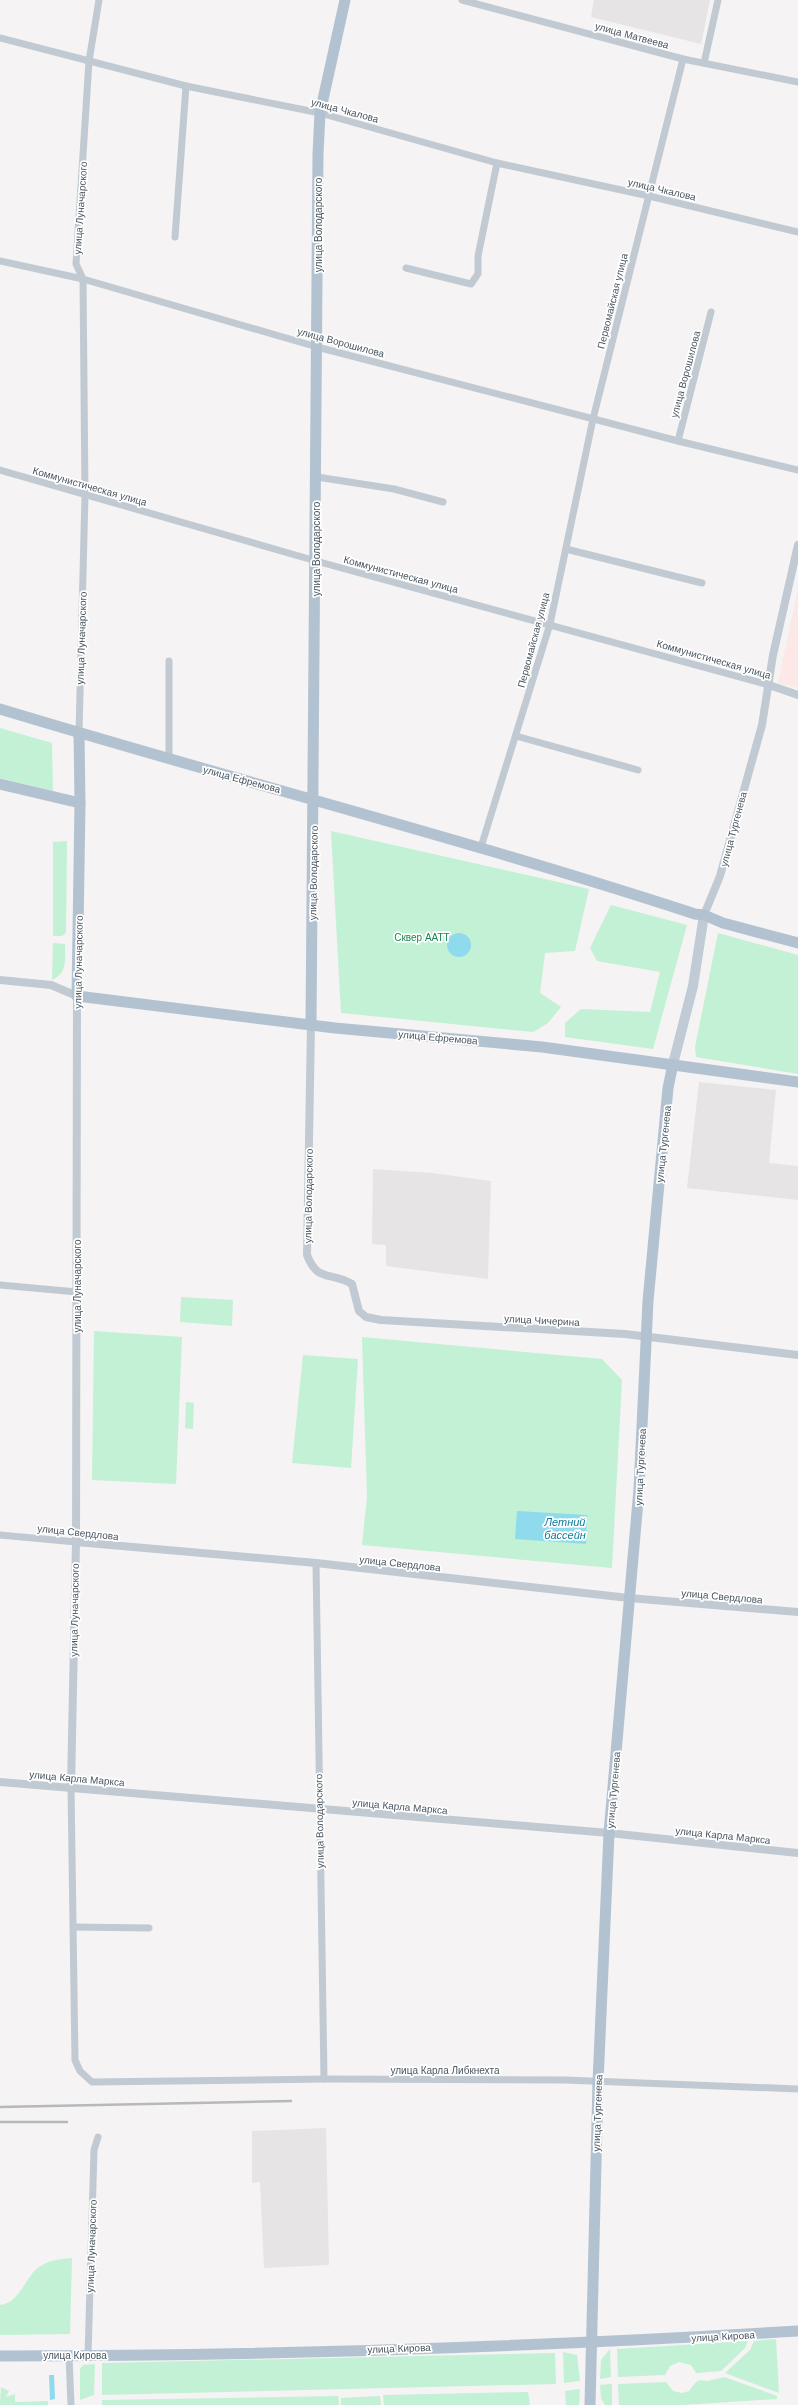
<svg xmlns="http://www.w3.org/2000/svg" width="798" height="2405" font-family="Arial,sans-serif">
<rect width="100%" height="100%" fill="#f5f3f3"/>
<g fill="#e6e4e5">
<polygon points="594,0 710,0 701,44 591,17"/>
<polygon points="699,1082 776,1090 769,1163 798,1166 798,1200 687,1188"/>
<polygon points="373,1169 432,1173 491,1181 488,1279 386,1266 386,1245 372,1244"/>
<polygon points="326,2128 329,2265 264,2268 260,2182 252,2183 252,2131"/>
</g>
<polygon fill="#fce8e6" points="798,589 798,688 778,683"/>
<g fill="#c3f1d5">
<polygon points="0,728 52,743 53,791 0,778"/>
<polygon points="331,831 589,889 575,951 545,953 540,993 561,1007 548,1023 533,1032 341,1013"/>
<polygon points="67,841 66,933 62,936 53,936 53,842"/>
<polygon points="611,905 687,925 653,1049 565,1037 565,1023 581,1009 650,1012 660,972 597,961 590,948"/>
<polygon points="718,933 798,955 798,1074 696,1057 695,1047"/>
<path d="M53 943 65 944C65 959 68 973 52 980Z"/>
<polygon points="181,1297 233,1300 232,1326 180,1322"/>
<polygon points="94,1331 182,1337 176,1484 92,1480"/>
<polygon points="362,1337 602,1359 622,1380 612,1568 362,1545 367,1497"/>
<polygon points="303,1355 358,1359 351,1468 292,1463"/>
<polygon points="186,1402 194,1403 193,1429 185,1428"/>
<path d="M72 2258 70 2334 0 2335V2305C20 2303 25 2277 39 2267 49 2260 61 2259 72 2258Z"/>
<polygon points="776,2339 779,2393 725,2373 750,2350 754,2341"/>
<polygon points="748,2341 745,2348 721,2371 696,2373 691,2365 679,2362 670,2366 665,2375 618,2377 617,2349"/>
<polygon points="610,2349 611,2377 600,2379 601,2360"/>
<polygon points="563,2352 577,2355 580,2381 564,2383"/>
<polygon points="555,2353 556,2384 102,2395 102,2363"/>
<polygon points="95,2364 94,2395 80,2400 80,2369 83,2365"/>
<polygon points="724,2377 777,2396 777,2399 682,2405 619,2405 618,2384 666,2382 673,2391 682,2393 689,2391 696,2382 700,2380 708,2381"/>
<polygon points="612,2384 612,2405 605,2405 601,2398 600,2385"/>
<polygon points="1,2387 9,2391 6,2397 15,2394 15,2402 48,2401 48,2405 0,2405"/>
<polygon points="580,2389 579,2405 566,2405 565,2391"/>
<polygon points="528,2392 530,2405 384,2405 383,2395"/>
<polygon points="338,2396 339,2405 102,2405 102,2400"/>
<polygon points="380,2396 381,2405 341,2405 341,2398"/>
</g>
<g fill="#90daee">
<circle cx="459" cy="945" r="12"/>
<polygon points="517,1511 587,1515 586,1544 515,1539"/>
<polygon points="49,2375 54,2375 55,2399 50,2400"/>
</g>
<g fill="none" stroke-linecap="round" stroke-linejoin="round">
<g stroke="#c1cad2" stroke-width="7">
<polyline points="462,0 683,59 798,82"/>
<polyline points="0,38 186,86 320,113 497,163 649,196 798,232"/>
<polyline points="704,63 718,0"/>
<polyline points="175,237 186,86"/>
<polyline points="0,261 83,279 317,347 678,441 798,470"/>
<polyline points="406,268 471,284 478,274 478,256 497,163"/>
<polyline points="678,441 711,312"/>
<polyline points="0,470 316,561 769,685"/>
<polyline points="317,477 394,489 443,502"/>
<polyline points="566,549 702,583"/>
<polyline points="169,661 169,760"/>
<polyline points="79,733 85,495 83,279 76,264 89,61 99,0"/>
<polyline points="516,736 638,770"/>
<polyline points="481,847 550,624 593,419 683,59"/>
<polyline points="0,1285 77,1292"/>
<polyline points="0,1535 76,1542"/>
<polyline points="316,1563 324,2079"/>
<polyline points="71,1787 75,2060 80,2071 92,2082 324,2079 565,2080 798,2089"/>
<polyline points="73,1927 149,1928"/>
<polyline points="69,2356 71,2405"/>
<polyline points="88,2356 94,2150 98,2137"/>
</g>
<g stroke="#c1cad2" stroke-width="8">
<polyline points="769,685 798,695"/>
<polyline points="704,915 720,876 762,725 773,655 798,545"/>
<polyline points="0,980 51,985 77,996 76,1542 71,1787"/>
<path d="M311 1025 307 1255C318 1283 330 1271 352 1284L359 1311 366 1317 381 1320 625 1334 798 1355"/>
<polyline points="76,1542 316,1563 629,1598 798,1612"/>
<polyline points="0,1782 609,1833 798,1853"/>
</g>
<polyline stroke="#c1cbd6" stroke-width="10" points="673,1064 693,986 704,915"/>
<g stroke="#b3c2d1" stroke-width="11">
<path d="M0 709C231 779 465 839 695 914L704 915 723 923 798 943"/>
<polyline points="79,733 80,803 77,996 335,1028 542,1047 798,1082"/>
<polyline points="0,784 80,803"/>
<polyline points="311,1025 318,154 320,113 345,0"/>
<path d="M0 2356C266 2356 533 2347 798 2331"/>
<polyline points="590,2405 598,2082 609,1833 639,1489 648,1301 668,1088 673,1064"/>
</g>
<g stroke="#b5b8bd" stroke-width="2.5">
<polyline points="0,2107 291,2101"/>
<polyline points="0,2122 67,2122"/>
</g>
</g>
<g text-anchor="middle" stroke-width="3.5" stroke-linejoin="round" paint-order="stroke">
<g font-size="10" fill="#4a5661" stroke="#fff">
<text transform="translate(632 35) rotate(15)" y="4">улица Матвеева</text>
<text transform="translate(345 110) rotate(15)" y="4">улица Чкалова</text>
<text transform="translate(662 189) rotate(13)" y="4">улица Чкалова</text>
<text transform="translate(80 208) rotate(-86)" y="4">улица Луначарского</text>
<text transform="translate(318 225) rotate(-90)" y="4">улица Володарского</text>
<text transform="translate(612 301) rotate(-76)" y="4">Первомайская улица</text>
<text transform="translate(341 342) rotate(15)" y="4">улица Ворошилова</text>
<text transform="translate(685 374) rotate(-75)" y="4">улица Ворошилова</text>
<text transform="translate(90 486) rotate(16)" y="4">Коммунистическая улица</text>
<text transform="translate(316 549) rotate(-90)" y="4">улица Володарского</text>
<text transform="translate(401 574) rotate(15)" y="4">Коммунистическая улица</text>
<text transform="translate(81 638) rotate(-88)" y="4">улица Луначарского</text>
<text transform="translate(533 640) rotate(-75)" y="4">Первомайская улица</text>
<text transform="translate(714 659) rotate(16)" y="4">Коммунистическая улица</text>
<text transform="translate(242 779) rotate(15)" y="4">улица Ефремова</text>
<text transform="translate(733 829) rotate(-75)" y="4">улица Тургенева</text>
<text transform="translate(313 873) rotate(-89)" y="4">улица Володарского</text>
<text transform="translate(78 962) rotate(-89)" y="4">улица Луначарского</text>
<text transform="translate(438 1037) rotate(5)" y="4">улица Ефремова</text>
<text transform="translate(663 1144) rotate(-84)" y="4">улица Тургенева</text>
<text transform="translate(308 1196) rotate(-89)" y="4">улица Володарского</text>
<text transform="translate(77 1286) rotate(-90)" y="4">улица Луначарского</text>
<text transform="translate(542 1320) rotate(3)" y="4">улица Чичерина</text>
<text transform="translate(640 1467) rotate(-87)" y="4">улица Тургенева</text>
<text transform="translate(78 1532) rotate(6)" y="4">улица Свердлова</text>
<text transform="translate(400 1563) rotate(6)" y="4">улица Свердлова</text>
<text transform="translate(722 1596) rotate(5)" y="4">улица Свердлова</text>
<text transform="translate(74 1610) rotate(-89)" y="4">улица Луначарского</text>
<text transform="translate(77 1778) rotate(5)" y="4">улица Карла Маркса</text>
<text transform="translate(613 1790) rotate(-85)" y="4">улица Тургенева</text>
<text transform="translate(400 1806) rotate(5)" y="4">улица Карла Маркса</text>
<text transform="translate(319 1821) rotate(-91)" y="4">улица Володарского</text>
<text transform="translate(723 1835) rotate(6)" y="4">улица Карла Маркса</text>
<text x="445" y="2074">улица Карла Либкнехта</text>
<text transform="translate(597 2113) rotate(-88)" y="4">улица Тургенева</text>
<text transform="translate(91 2246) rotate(-88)" y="4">улица Луначарского</text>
<text transform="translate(723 2336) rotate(-3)" y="4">улица Кирова</text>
<text transform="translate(399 2348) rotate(-2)" y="4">улица Кирова</text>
<text x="75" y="2359">улица Кирова</text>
</g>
<g font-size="10" fill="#17864f" stroke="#fff">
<text x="422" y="941">Сквер ААТТ</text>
</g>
<g font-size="11" font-style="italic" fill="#0c7c9b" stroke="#fff">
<text x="565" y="1526">Летний<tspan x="565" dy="13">бассейн</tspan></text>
</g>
</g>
</svg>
